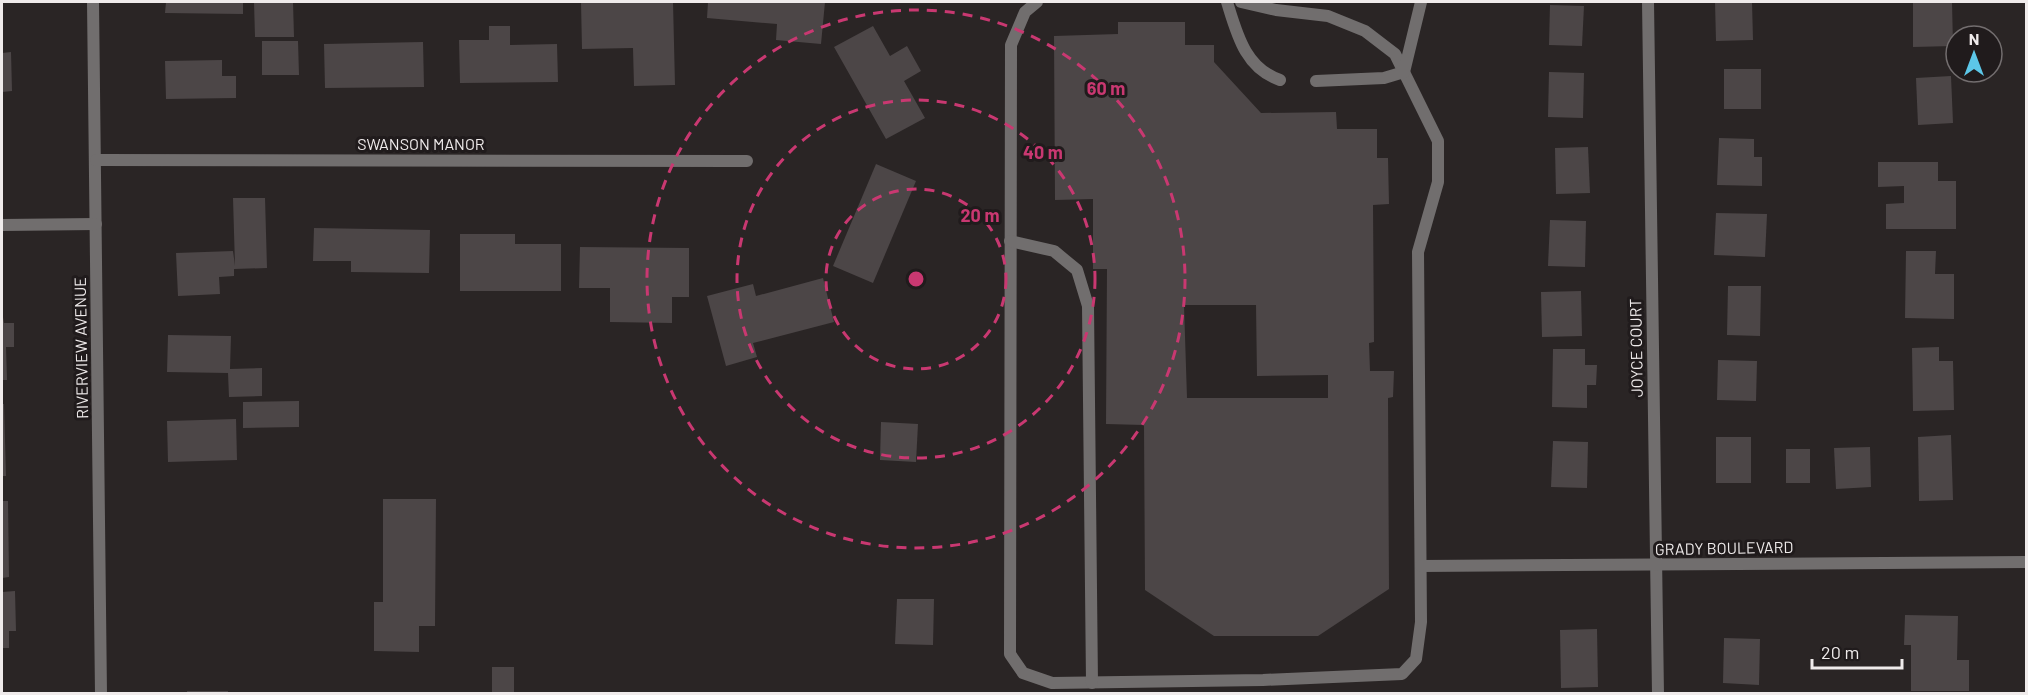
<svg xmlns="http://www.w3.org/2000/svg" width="2028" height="695" font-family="Barlow,sans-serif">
<rect width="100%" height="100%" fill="#2a2525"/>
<g fill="#4c4647" fill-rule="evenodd">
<polygon points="166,2 243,2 243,14 165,13"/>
<polygon points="254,2 293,2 294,37 255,37"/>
<polygon points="581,2 673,2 675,85 634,86 633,48 582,49"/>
<polygon points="708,2 825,2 821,44 776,40 777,24 707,18"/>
<polygon points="1715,2 1752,2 1753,40 1716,41"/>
<polygon points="1913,2 1952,2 1953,46 1913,47"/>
<polygon points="1550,5 1584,6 1582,46 1549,45"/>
<path d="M1118 22H1185V45H1214V62L1261 113 1336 112 1337 129H1377V158H1388L1389 204 1373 205 1374 342 1369 343 1370 371H1394L1393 397 1388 398 1389 589 1318 636H1214L1145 590 1144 425 1106 424 1107 269H1093V199L1055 200 1054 36 1118 34ZM1184 305H1256L1257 376 1328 375V398H1187Z"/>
<polygon points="489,26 510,26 510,45 557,44 558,82 460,83 459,40 489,40"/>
<polygon points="873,26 890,56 907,46 921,71 904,81 925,118 886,139 834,47"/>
<polygon points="262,41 298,41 299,75 262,75"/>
<polygon points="423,42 424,87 325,88 324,44"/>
<polygon points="11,52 12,91 2,92 2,53"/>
<polygon points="222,60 222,76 236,76 236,98 166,99 165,61"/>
<rect x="1724" y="69" width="37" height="40"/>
<polygon points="1549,72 1584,73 1583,118 1548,117"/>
<polygon points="1951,76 1953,123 1918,125 1916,78"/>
<polygon points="1719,138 1754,139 1754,157 1762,157 1762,186 1717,185"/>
<polygon points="1588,147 1590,193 1556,194 1555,148"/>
<polygon points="1878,162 1938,162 1938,181 1956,181 1956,229 1886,229 1886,204 1904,203 1904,186 1878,187"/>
<polygon points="876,164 916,181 873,283 833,266"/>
<polygon points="233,198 265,198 267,268 234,269 234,276 219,277 220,294 178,296 176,253 233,251 235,266"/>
<polygon points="1716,213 1767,214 1765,257 1714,255"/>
<polygon points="1550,220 1586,221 1585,267 1548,266"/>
<polygon points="314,228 430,230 429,273 351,272 351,261 313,261"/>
<polygon points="460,234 515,234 515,244 561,244 561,291 460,291"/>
<polygon points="580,247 689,248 689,297 672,297 672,323 610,322 610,288 579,288"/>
<polygon points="1906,251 1936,251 1935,274 1954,274 1954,319 1905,318"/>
<polygon points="823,278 834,322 753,343 757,357 726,366 707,296 753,284 756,296"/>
<polygon points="1728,286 1761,286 1760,336 1727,335"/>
<polygon points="1581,291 1582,336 1542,337 1541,292"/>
<polygon points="2,311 4,323 14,323 14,347 6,347 7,380 2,380"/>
<polygon points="168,335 231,336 230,369 262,368 262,396 229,397 228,373 167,372"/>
<polygon points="1939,347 1939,361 1953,361 1954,410 1913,411 1912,348"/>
<polygon points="1553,349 1585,349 1585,365 1597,365 1596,385 1587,385 1587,408 1552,407"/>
<polygon points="1718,360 1757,361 1756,401 1717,400"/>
<polygon points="299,401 299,427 243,428 243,402"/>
<polygon points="2,404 4,404 6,476 2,476"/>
<polygon points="236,419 237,460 168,462 167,421"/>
<polygon points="881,422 918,424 916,462 880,460"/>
<polygon points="1951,435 1953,500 1919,501 1918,437"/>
<rect x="1716" y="437" width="35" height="46"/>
<polygon points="1553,441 1588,442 1587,488 1551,487"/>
<polygon points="1870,447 1871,487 1836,489 1834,448"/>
<rect x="1786" y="449" width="24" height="34"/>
<polygon points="383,499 436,499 435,626 419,626 419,652 374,651 374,602 383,602"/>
<polygon points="2,501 8,501 9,577 2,578"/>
<polygon points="15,591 16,631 9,631 9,648 2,648 2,592"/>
<polygon points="897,599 934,599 933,645 895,644"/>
<polygon points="1905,615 1958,616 1957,660 1969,660 1969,691 1911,691 1911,645 1904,645"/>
<polygon points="1597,629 1598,687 1561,688 1560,630"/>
<polygon points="1724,638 1760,639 1759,685 1723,683"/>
<rect x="492" y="667" width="22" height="27"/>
<rect x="187" y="691" width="41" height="3"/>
</g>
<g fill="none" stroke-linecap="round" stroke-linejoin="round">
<g stroke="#716e6e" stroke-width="12">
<polyline points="1037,2 1025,12 1011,45 1010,654 1023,673 1052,683 1263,680 1402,674 1416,659 1421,622 1418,252 1438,182 1438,141 1395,54 1365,31 1328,16 1276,10 1241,2"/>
<path d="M1227 2C1237 34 1245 68 1280 80"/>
<polyline points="1316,81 1384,78 1404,72 1421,2"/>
<polyline points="1010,241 1054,251 1077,270 1088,306 1092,683"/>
</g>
<g stroke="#716e6e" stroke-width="12">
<polyline points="93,2 101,694"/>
<polyline points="1648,2 1658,694"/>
<polyline points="96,160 747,161"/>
<polyline points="2,225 96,224"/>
<polyline points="1421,566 2026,562"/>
</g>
</g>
<g fill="none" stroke="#c93871" stroke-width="3" stroke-dasharray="10 8">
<circle cx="916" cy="279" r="90"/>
<circle cx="916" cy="279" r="179"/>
<circle cx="916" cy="279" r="269"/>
</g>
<g text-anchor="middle" stroke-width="6" stroke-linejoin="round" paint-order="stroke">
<g font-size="16" fill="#efebeb" stroke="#201b1c">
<text x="421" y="150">SWANSON MANOR</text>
<text transform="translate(81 348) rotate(-91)" y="6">RIVERVIEW AVENUE</text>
<text transform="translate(1636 348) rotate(-91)" y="6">JOYCE COURT</text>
<text transform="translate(1724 548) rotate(-1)" y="6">GRADY BOULEVARD</text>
</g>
</g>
<circle cx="916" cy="279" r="9" fill="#c93871" stroke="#201b1c" stroke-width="3"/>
<g font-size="18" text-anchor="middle" font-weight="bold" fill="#c93871" stroke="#201b1c" stroke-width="6" stroke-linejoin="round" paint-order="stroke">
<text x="1106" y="95">60 m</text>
<text x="1043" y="159">40 m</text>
<text x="980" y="222">20 m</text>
</g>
<rect width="2028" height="695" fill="none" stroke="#efebeb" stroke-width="6"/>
<g transform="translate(1974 54)"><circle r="28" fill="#201b1c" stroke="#736e6f" stroke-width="1.5"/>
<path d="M0-4.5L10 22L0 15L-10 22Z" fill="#5cc7e8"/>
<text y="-9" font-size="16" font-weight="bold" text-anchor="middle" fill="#efebeb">N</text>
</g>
<path d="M1812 659v9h90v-9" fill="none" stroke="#efebeb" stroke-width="3"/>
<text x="1821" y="659" font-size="18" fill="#efebeb" stroke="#201b1c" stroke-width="4.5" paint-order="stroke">20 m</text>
</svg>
